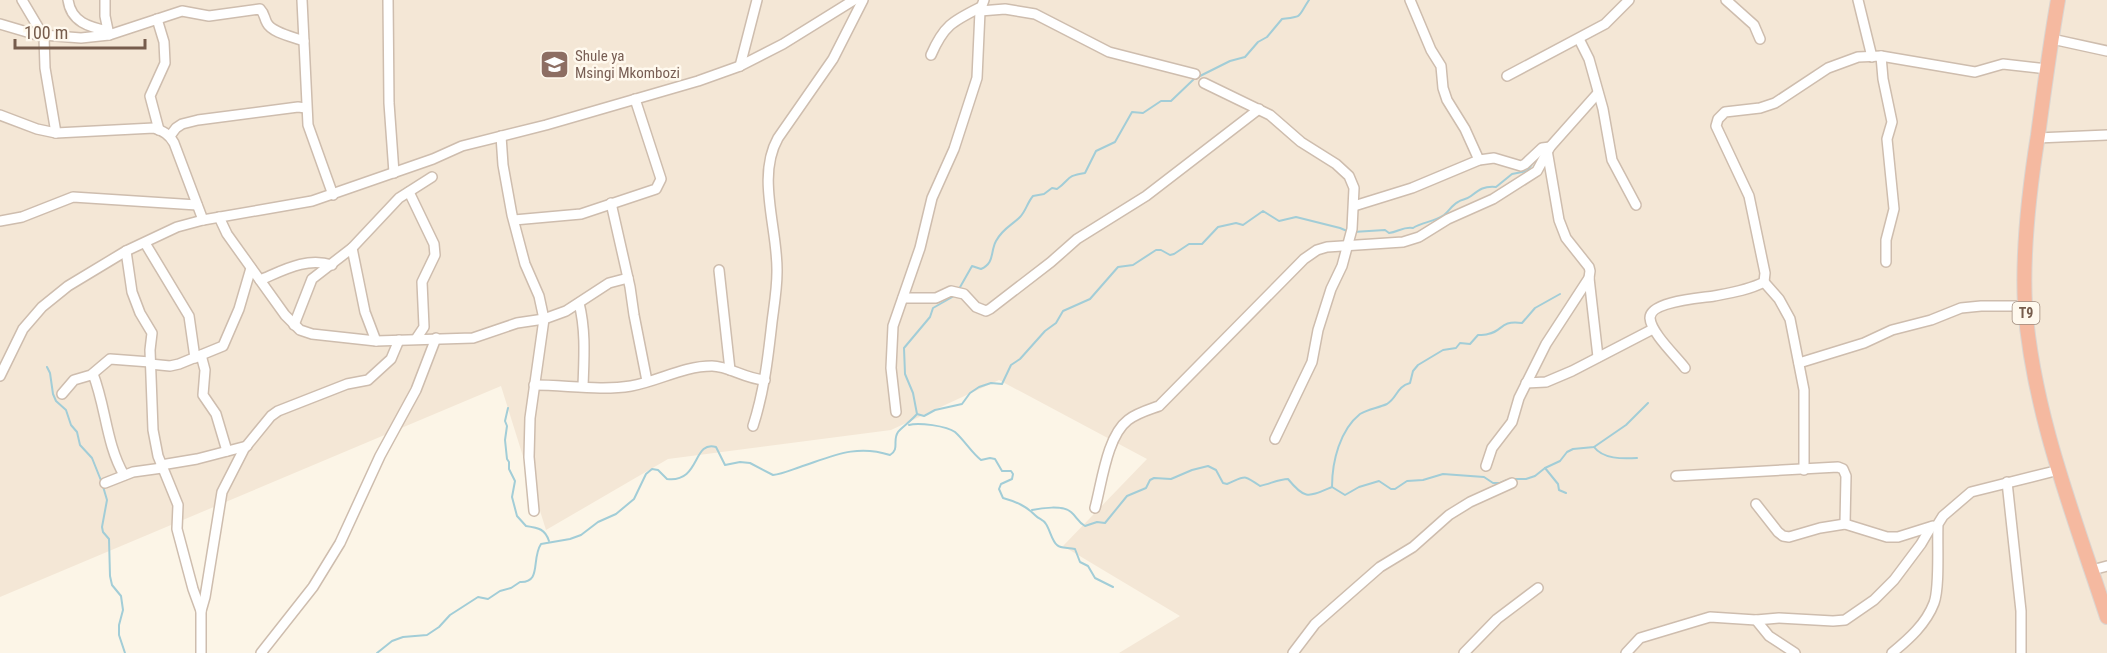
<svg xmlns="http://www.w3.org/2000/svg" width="2107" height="653" font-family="'Roboto Condensed',sans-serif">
<rect width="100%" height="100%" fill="#fcf5e7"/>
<polygon fill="#f4e7d6" points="0,0 2107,0 2107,653 1119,653 1180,616 1063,546 1147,459 999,380 891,430 668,459 546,530 501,386 0,597"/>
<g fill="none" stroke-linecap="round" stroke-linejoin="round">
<g stroke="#a2cdd7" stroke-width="2">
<path d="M1353 232 1385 230 1389 233C1398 232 1404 226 1413 228 1422 222 1434 222 1444 215 1449 211 1452 205 1458 202 1462 199 1466 200 1471 196 1480 189 1484 186 1496 187L1512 174 1527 171 1536 159"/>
<path d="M959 289 972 266 981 269C995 263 990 252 996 241 1003 228 1011 226 1020 217 1026 211 1027 203 1033 196L1044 194 1052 188 1057 189C1071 179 1065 176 1085 173L1096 151 1115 142 1132 112 1143 113 1161 101H1171L1194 79 1230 61 1245 57 1258 42 1267 37 1282 19C1304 16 1297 18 1309 0"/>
<polyline points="47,367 50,373 53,394 56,401 66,410 71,425 77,432 80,445 92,458 102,483 107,500 102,527 103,532 109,539 110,576 112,585 121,596 123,610 119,625 119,635 125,653"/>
<path d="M508 408 505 421 507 426 505 440 507 459 509 462V469L515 481 512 497 517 516 526 526C539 528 545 529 549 541"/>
<polyline points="917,414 924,416 935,410 962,404 970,393 979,387 991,383 1002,384 1011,365 1020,359 1045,331 1056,323 1063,311 1090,299 1118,267 1133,265 1156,250 1161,250 1170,255 1174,254 1189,244 1202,244 1218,227 1236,223 1243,225 1263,211 1279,221 1296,217 1340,228 1347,231"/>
<path d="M909 425C918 422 947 426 955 432 965 441 971 452 981 460L990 458 995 459 1002 471H1011L1013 474 1012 479 1001 484 999 489 1003 498C1017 502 1026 506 1036 516 1039 519 1044 520 1046 524 1050 530 1052 541 1057 545 1061 549 1069 547 1075 549L1080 562 1088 566 1095 578 1113 587"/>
<path d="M1594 447C1603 459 1622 459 1637 458"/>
<polyline points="1545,468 1558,484 1559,490 1566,493"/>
<polyline points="1513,479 1526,479 1535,476 1545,468 1560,461 1567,452 1573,449 1594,447 1626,425 1648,403"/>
<polyline points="1332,487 1345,495 1359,487 1379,481 1391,489 1395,489 1407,481 1423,480 1443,474 1484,477 1493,483 1500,483 1507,480"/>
<path d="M1332 487C1332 461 1340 430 1360 414 1368 409 1378 408 1387 404 1398 397 1396 387 1410 383L1413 371 1418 365 1443 350 1456 348 1460 343 1470 344 1478 335C1481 335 1485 335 1488 334 1504 331 1499 320 1522 323L1535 308 1560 294"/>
<path d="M1032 510C1041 508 1063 505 1071 512 1077 517 1078 522 1085 526L1097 522 1105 523 1127 496 1146 488 1150 480 1154 478 1171 479 1192 470 1208 466 1216 470 1223 483 1227 484C1246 476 1243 474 1260 486 1270 484 1279 479 1288 479 1305 500 1308 497 1332 487"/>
<path d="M377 653 392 641 403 637 427 635 439 627 450 615 478 597 488 599 500 591 511 588 520 582C542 583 531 559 541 544L570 539 581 535 598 522 616 514 634 499 646 474 652 469 658 470 667 479C701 483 692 440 716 447L725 465 740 462 750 463 773 475C782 474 791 470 800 467 833 456 856 444 890 455 900 449 892 441 898 432 901 428 911 421 917 414L913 393 905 374 904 348 930 317 933 308 954 296"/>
</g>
<defs>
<g id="minor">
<polyline points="22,0 44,37 45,68 56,133"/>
<path d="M68 0C71 22 89 27 108 31"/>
<polyline points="105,0 105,16 109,35"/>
<polyline points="302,0 308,125 333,195"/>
<polyline points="388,0 389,103 394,173"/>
<polyline points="1410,0 1431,50 1441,66 1443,88 1447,100 1465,129 1479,160"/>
<polyline points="1726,0 1754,25 1760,39"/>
<polyline points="1858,0 1872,57"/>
<polyline points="980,11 1005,9 1035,14 1109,52 1195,74"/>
<polyline points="157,19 164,42 165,63 150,96 159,130"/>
<polyline points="0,24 44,37"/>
<path d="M43 35 81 38 109 35 182 11 209 16 260 9C265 14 264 18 267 23 272 33 294 37 304 41"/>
<polyline points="1579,39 1589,59 1603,109 1612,160 1636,205"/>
<polyline points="2052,39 2107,51"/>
<path d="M931 55C944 25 953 21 981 7"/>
<polyline points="1881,56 1883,79 1892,122 1887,139 1894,209 1886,240 1886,262"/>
<polyline points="740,66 757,0"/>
<polyline points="1507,76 1605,24 1629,0"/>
<polyline points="1204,83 1270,115 1301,142 1336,164 1349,176 1354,188 1352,229 1342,266 1331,289 1318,330 1312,362 1275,439"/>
<path d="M0 115 37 129 56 133 154 128C163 131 169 134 174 143L203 220"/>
<polyline points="170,136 176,128 182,124 198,120 298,107 306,108"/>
<polyline points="501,136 503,165 512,215 525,264 539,296 544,319 530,418 529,457 534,511"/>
<polyline points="2037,138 2107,135"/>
<polyline points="409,192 434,244 435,255 422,282 424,327 416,339"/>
<polyline points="611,203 630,287 634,315 647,381"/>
<polyline points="1354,206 1412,188 1479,160 1494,158 1521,166 1525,164 1542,148 1550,147"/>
<polyline points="219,217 227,234 285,315 300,330 312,334 376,341 473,338 517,323 544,319 566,311 609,283 628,278"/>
<polyline points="514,220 581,214 656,189 661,179 635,99"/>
<polyline points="0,221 22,217 73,197 197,205"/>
<polyline points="145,243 189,316 195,358"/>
<polyline points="352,248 365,312 376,341"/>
<polyline points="126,251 132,292 140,313 152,333 150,350 153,430 158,456 178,505 177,529 193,589 201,611 201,653"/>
<polyline points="719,270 730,370"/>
<polyline points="1589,278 1598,357"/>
<path d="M260 280C284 270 306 257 332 265"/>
<polyline points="1764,282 1779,299 1790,319 1804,390 1804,470"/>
<polyline points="903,298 936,298 951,291 964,294 976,307 986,311 990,309 1051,262 1077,239 1146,196 1259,109"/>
<path d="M579 303C586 331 584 358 583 386"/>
<polyline points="294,325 312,279 352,248 399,198 432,177"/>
<polyline points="201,355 205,370 203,395 216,414 227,451"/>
<polyline points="1799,363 1864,343 1892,330 1931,320 1961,308 1981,306 2025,306"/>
<polyline points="150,364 170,366 179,364 223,346 239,309 251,268"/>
<path d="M1685 368C1676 356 1651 333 1650 318 1650 301 1702 298 1714 296 1730 293 1749 290 1764 282L1765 273 1749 196 1716 126 1718 119 1725 112 1760 108 1775 103 1828 68 1858 57 1881 56 1975 72 2003 64 2047 69"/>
<path d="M93 374C106 407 106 444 124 475"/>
<polyline points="0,376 23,329 42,307 68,286 126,251 177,227 203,220 312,201 433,159 462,146 546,125 698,81 740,66 783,44 854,0"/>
<polyline points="1526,383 1546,382 1572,371 1653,329"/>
<path d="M534 385C566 385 600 391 631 386 659 381 683 366 712 366 729 366 745 379 765 380"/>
<polyline points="62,394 74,380 91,375 110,359 150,362"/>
<polyline points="896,412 891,368 893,326 920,248 932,198 954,149 977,78 980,11 984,0"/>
<path d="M753 426C764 392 768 358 772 322 774 306 777 289 777 272 778 229 756 177 778 138L833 59 863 0"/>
<polyline points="161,465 197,459 247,446"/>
<polyline points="1486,466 1492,448 1512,422 1519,398 1546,344 1589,278 1590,271 1589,267 1566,238 1559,220 1547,150"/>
<polyline points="1676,476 1838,467 1843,469 1846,476 1845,524"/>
<polyline points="2007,482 2021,611 2021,653"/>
<polyline points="105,483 133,472 162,468"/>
<polyline points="1756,504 1778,532 1783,536 1789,537 1820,528 1845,524 1887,537 1898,537 1933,526"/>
<path d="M1095 508C1102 482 1107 436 1128 420 1137 413 1148 410 1159 406L1304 259 1317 250 1327 247 1403 242 1419 237 1448 219 1493 199 1537 171 1550 147 1598 93"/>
<polyline points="2092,570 2107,566"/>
<polyline points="201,611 205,597 222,492 244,449 271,416 278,411 347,384 368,380 391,359 399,340"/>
<polyline points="1756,620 1769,636 1795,653"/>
<polyline points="261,653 313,587 340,543 380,456 416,390 436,338"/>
<polyline points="1293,653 1315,624 1380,567 1413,547 1449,515 1470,502 1512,483"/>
<polyline points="1464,653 1497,619 1538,588"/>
<polyline points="1626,653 1640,638 1710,617 1756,620 1779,618 1833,621 1845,620 1874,600 1894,580 1921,544 1931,527"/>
<path d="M1892 653C1909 639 1926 624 1934 603 1940 587 1937 544 1938 524L1943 516 1971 492 2059 470"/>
</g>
<path id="highway" d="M2058 0C2050 45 2044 90 2038 135 2029 191 2022 249 2025 306 2033 413 2074 516 2107 617"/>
</defs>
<use href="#minor" stroke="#cebdae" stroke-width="12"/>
<use href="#highway" stroke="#dbd5d0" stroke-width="16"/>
<use href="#minor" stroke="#fff" stroke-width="9"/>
<use href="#highway" stroke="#f5b9a0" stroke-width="14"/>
</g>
<defs>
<symbol id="school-square" viewBox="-11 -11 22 22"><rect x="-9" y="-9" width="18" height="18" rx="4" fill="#8d6e63" stroke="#fff9ee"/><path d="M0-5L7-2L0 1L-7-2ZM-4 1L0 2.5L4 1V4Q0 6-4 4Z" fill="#fff"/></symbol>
</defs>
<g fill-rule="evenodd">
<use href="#school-square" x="538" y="48" width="33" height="33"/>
</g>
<g text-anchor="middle" stroke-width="5" stroke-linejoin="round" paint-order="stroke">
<rect fill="#fff9ee" stroke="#9f8b7d" stroke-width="1.5" x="2012.5" y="302" width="27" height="22" rx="4.5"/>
<g font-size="14" font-weight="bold" fill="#765c4c">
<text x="2026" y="318">T9</text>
</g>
<g font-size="15" fill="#785e54" stroke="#fff9ee" text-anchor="start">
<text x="575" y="61">Shule ya<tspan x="575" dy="17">Msingi Mkombozi</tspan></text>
</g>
</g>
<path d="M15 39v9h130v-9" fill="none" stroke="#765c4c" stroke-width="3"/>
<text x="24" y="39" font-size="18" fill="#765c4c" stroke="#fff9ee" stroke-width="4.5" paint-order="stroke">100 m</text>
</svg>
